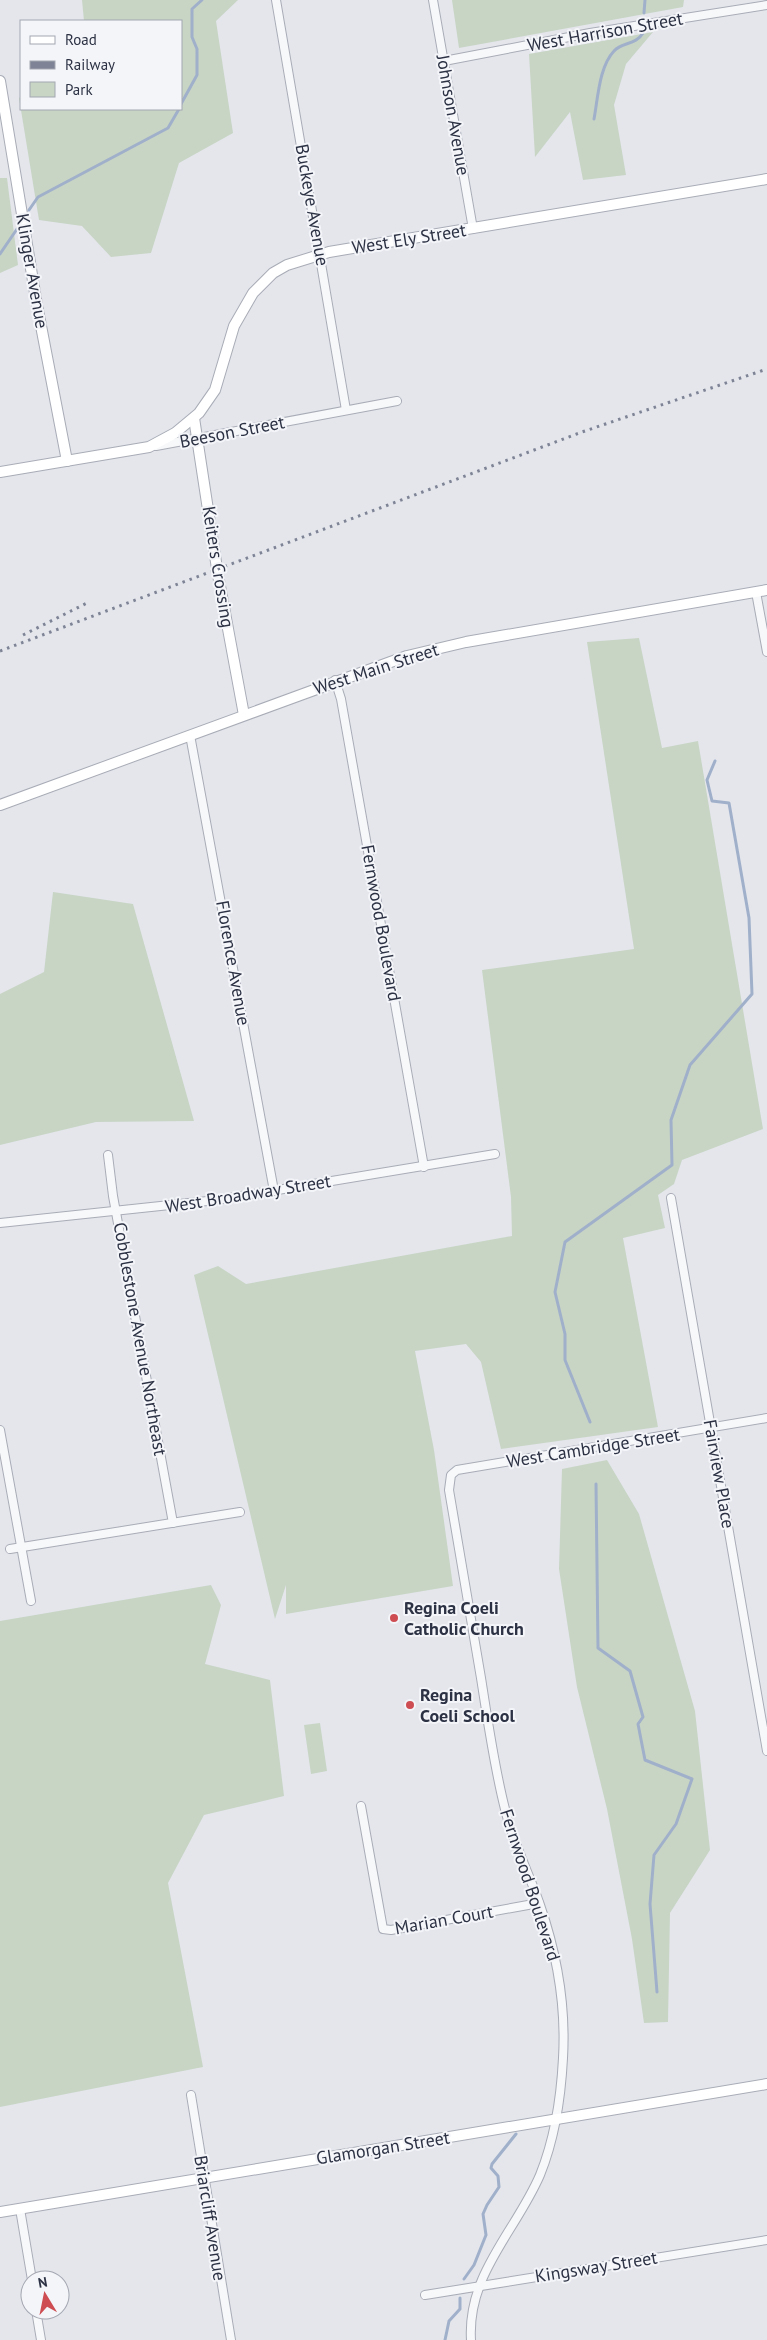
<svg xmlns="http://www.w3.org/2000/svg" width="767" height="2340" font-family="'PT Sans',sans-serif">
<rect width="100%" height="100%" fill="#e4e6ec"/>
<g fill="#c8d5c5">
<polygon points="82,0 238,0 216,21 233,133 179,163 151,253 111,257 82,226 39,220 19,98 21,97 21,109 181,109 181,21 84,21"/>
<polygon points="452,0 684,0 683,7 459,48"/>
<polygon points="653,32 626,64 614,105 626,175 583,180 570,112 535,157 529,54"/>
<polygon points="0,178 7,178 18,265 0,273"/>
<polygon points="639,638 662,748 698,741 763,1129 682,1160 674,1184 658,1195 665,1228 623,1238 658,1427 501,1449 481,1362 466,1344 415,1351 434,1450 453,1586 286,1614 286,1585 275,1619 194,1275 218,1266 246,1284 512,1236 511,1197 482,970 634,949 587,642"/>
<polygon points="53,892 133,904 194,1121 96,1122 0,1145 0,994 44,972"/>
<polygon points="607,1460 639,1514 695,1711 710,1850 670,1913 668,2022 644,2023 632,1939 607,1809 577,1687 559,1569 562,1469"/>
<polygon points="211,1585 221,1605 205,1664 270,1680 284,1796 204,1815 168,1883 203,2067 0,2107 0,1621"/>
<polygon points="320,1723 327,1771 311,1774 304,1725"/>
</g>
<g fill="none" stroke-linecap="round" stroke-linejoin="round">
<g stroke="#a0b0ca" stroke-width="3">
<polyline points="644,13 645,0"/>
<polyline points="181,104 197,75 197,49 192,37 192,9 202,0"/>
<path d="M594 119C598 98 599 67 614 51 622 42 636 45 643 33"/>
<polyline points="29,210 38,197 168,128 179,109"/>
<polyline points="0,254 17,229"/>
<polyline points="590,1422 565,1360 565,1334 555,1292 565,1242 672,1165 671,1120 690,1065 752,994 749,918 729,803 712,801 707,780 715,761"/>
<polyline points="596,1484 598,1648 630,1671 643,1717 638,1724 645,1760 692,1779 676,1824 654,1855 650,1904 657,1992"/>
<polyline points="464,2279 474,2265 486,2235 483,2214 487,2205 499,2187 498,2176 491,2168 492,2164 516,2134"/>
<polyline points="445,2340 449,2321 460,2309 460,2298"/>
</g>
<defs>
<g id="street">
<polyline points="276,0 346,410"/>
<polyline points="433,0 473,229"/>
<polyline points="444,61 590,33 767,5"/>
<polyline points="156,446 397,401"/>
<polyline points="756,592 767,652"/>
<polyline points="335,680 341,699 424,1167"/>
<polyline points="190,735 274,1191"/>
<polyline points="108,1155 113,1196 173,1523"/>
<polyline points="671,1198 767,1751"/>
<polyline points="0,1223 217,1200 495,1154"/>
<polyline points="0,1430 31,1601"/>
<polyline points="10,1549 240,1512"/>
<polyline points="361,1806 383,1929 391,1930 539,1903"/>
<polyline points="191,2095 231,2340"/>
<polyline points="20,2209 32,2280"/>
<polyline points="425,2295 767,2240"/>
<polyline points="36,2310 41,2340"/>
<path d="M471 2340C467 2274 516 2231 540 2175 555 2138 561 2097 563 2058 566 2006 557 1954 540 1905 529 1873 513 1843 505 1809 494 1766 488 1722 481 1678 470 1615 460 1553 449 1490L451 1475 457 1470 767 1418"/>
</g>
<g id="secondary">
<polyline points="0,81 37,305 67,461"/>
<polyline points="194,418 218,575 244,715"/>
<polyline points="0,472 149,447 175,433 199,413 215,390 234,326 253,293 273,273 287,265 329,252 767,179"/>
<polyline points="0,805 407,656 466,642 767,590"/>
<polyline points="0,2212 767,2084"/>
</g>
</defs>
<use href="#street" stroke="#a9acb6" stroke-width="10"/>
<use href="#secondary" stroke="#a9acb6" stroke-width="12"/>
<use href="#street" stroke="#f7f8fa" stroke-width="8"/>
<use href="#secondary" stroke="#fff" stroke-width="10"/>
<g stroke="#7e8495" stroke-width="3" stroke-dasharray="2.5 5" stroke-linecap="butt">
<polyline points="23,635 89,602"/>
<polyline points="0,651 582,432 767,369"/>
</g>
</g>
<g fill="#cd4d52" stroke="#f4f5f9" stroke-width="2">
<circle cx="394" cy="1618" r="5"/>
<circle cx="410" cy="1705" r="5"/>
</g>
<g text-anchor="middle" stroke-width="4" stroke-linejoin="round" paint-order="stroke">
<g font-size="18" fill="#2c3244" stroke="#f4f5f9">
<text transform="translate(605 32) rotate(-10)" y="6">West Harrison Street</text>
<text transform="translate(453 115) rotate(80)" y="6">Johnson Avenue</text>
<text transform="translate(312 205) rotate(80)" y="6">Buckeye Avenue</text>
<text transform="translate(409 239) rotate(-9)" y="6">West Ely Street</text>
<text transform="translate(32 271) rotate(80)" y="6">Klinger Avenue</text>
<text transform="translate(232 432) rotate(-11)" y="6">Beeson Street</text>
<text transform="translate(218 567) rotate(81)" y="6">Keiters Crossing</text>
<text transform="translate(376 669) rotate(-18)" y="6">West Main Street</text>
<text transform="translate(381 923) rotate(80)" y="6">Fernwood Boulevard</text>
<text transform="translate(233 963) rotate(80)" y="6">Florence Avenue</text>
<text transform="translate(248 1194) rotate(-9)" y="6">West Broadway Street</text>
<text transform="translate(140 1339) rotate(80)" y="6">Cobblestone Avenue Northeast</text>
<text transform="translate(593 1448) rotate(-9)" y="6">West Cambridge Street</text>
<text transform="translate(719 1474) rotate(80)" y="6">Fairview Place</text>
<text transform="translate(530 1885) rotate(72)" y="6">Fernwood Boulevard</text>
<text transform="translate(444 1920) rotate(-10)" y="6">Marian Court</text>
<text transform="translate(383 2148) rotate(-9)" y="6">Glamorgan Street</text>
<text transform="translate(210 2218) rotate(81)" y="6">Briarcliff Avenue</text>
<text transform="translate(596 2267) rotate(-9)" y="6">Kingsway Street</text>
</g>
<g font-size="18" font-weight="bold" fill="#2c3244" stroke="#f4f5f9" text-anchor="start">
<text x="404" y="1614">Regina Coeli<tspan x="404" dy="21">Catholic Church</tspan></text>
<text x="420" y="1701">Regina<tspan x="420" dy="21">Coeli School</tspan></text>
</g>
</g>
<rect x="20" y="20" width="162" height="90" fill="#f4f5f9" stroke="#a4a7b1"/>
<rect x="30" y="36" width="25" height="8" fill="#ffffff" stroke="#a4a7b1"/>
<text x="65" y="45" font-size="15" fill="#2c3244">Road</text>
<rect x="30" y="61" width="25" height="8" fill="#7e8495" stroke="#a4a7b1"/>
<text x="65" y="70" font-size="15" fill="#2c3244">Railway</text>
<rect x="30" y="82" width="25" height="15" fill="#c8d5c5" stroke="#a4a7b1"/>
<text x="65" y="95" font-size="15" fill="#2c3244">Park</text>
<g transform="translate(45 2295) rotate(350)"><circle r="24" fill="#f4f5f9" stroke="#a4a7b1"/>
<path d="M0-4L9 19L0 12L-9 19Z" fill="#cd4d52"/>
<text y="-8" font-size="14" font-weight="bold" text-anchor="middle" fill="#2c3244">N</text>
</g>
</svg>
